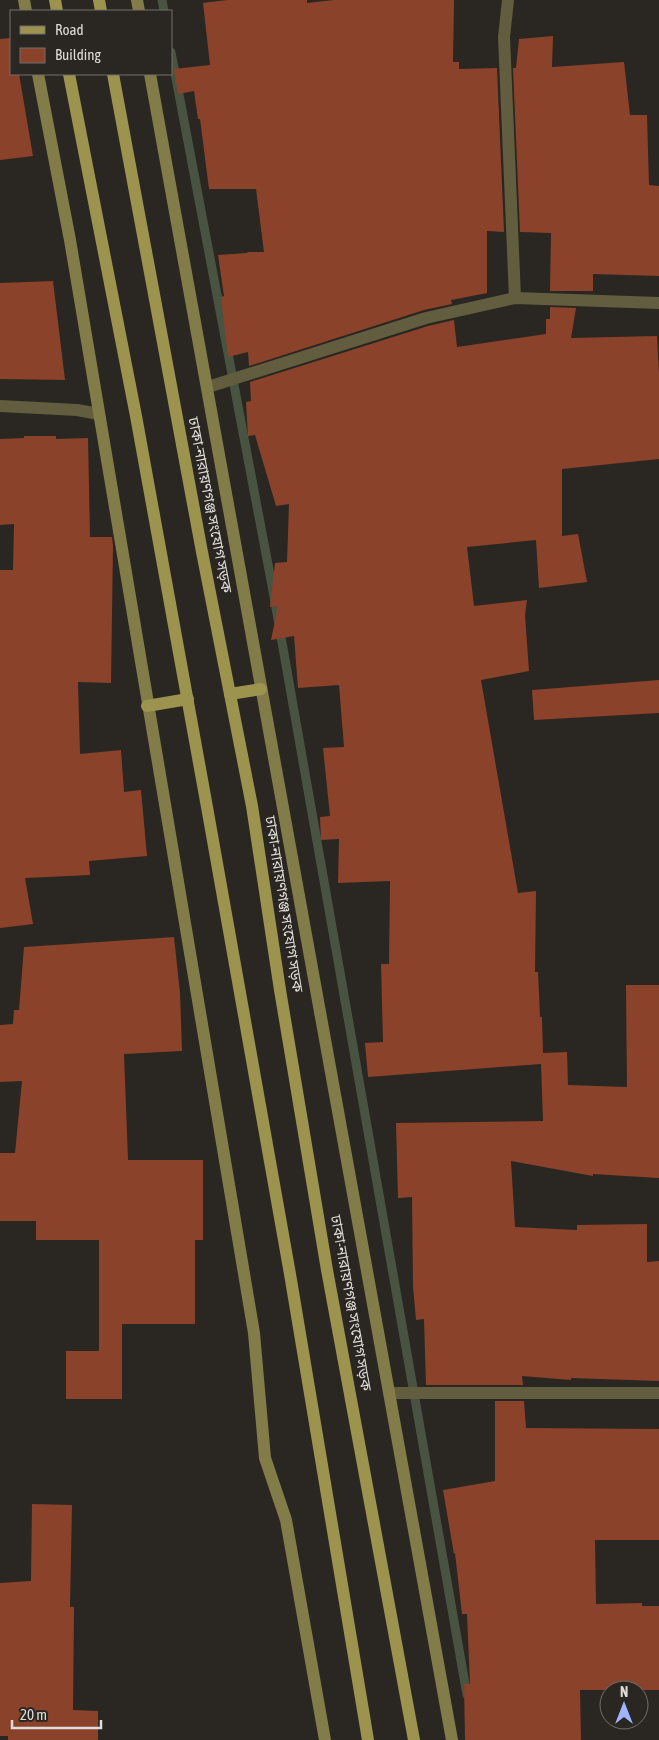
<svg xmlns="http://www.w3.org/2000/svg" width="659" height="1740" font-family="'Asap Condensed','Noto Sans Bengali',sans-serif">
<rect width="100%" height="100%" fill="#2a2622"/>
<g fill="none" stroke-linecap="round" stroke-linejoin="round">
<g stroke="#485441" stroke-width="9">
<polyline points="162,0 164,11"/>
<polyline points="171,52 273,591 467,1695"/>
</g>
</g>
<g fill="#8b422a">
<polygon points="227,0 307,0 307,3 334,0 454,0 453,62 459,62 459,69 497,68 504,232 487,231 487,293 451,300 452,304 424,310 249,366 248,352 228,357 221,297 224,296 218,255 247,253 248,252 264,252 256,189 209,189 200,119 198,119 194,91 178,94 174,69 210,65 203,3"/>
<polygon points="553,36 552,67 624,62 630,115 647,115 649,185 659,186 659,276 593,274 593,291 550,291 551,233 520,232 513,68 516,68 519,39"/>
<polygon points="11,38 11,74 19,74 33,156 0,160 0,39"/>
<polygon points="53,281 65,380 0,379 0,283"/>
<polygon points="550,307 576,308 571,338 657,336 659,374 659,459 562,469 562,536 578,534 587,582 539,588 536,540 467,547 474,606 527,600 525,615 529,671 481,680 518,893 536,891 535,972 538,972 540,1017 542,1017 543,1053 567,1052 568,1085 627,1087 626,985 659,985 659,1178 593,1174 593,1176 511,1161 515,1227 577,1230 577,1225 647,1224 647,1262 659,1261 659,1381 571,1378 571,1380 522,1376 523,1385 426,1385 424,1319 416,1320 413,1286 412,1197 398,1198 396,1123 543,1121 541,1064 368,1077 365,1043 383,1042 381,964 389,964 390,881 338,883 339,839 321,840 320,817 330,816 323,748 344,747 339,685 298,688 294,636 271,640 278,606 270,607 275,563 287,562 289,504 276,506 255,435 248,436 246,402 251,401 250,382 428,326 454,320 457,347 546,334 546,319 550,319"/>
<polygon points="24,436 56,436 56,439 88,438 90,537 112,537 113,545 111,683 78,682 80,754 121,750 124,792 141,790 147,856 89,861 90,875 25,878 33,924 0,928 0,570 13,570 14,524 0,525 0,439 24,438"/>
<polygon points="659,680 659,713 534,720 532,690"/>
<polygon points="174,937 180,993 182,1051 124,1054 128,1160 203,1160 203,1240 195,1240 195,1324 122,1324 122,1399 66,1399 66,1351 99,1351 99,1240 36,1240 36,1221 0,1221 0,1153 15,1153 22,1081 0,1082 0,1025 13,1024 14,1010 19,1010 24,947"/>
<polygon points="495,1401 524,1401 526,1428 659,1429 659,1540 595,1540 596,1604 642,1603 642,1606 659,1606 659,1690 580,1690 581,1740 465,1740 464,1684 470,1684 467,1614 462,1614 455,1553 454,1554 443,1490 495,1481"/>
<polygon points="32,1504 72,1505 70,1607 74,1607 73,1710 98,1711 98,1740 8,1740 8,1736 0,1736 0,1583 31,1581"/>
</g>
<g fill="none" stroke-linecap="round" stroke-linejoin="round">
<g stroke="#615d3e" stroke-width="12">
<polyline points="508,0 504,37 515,298"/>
<polyline points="208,387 426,318 515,298 659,303"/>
<polyline points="0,406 77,410 99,414"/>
<polyline points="389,1393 659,1393"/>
</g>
<g stroke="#827c48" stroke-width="12">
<polyline points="24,0 26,11"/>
<polyline points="137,0 139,11"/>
<polyline points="38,74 70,240 254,1333 265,1458 286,1520 325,1740"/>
<polyline points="150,74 452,1740"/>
</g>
<g stroke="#9c934f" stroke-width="12">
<polyline points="55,0 57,11"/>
<polyline points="99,0 101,11"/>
<polyline points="69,74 136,416 207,807 290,1274 368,1740"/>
<polyline points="113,74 202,552 252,806 280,990 327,1270 414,1740"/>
<polyline points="230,694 261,689"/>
<polyline points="147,706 188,699"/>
</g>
</g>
<g text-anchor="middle" stroke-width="4" stroke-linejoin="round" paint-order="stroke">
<g font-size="15" fill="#dedcd9" stroke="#2a2622">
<text transform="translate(210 505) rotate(79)" y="5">ঢাকা-নারায়ণগঞ্জ সংযোগ সড়ক</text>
<text transform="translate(284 904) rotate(81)" y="5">ঢাকা-নারায়ণগঞ্জ সংযোগ সড়ক</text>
<text transform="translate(351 1303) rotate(80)" y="5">ঢাকা-নারায়ণগঞ্জ সংযোগ সড়ক</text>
</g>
</g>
<rect x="10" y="10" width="162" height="65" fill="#2a2622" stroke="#726f6b"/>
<rect x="20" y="26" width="25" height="8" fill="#9c934f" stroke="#726f6b"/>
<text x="55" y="35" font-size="15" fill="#dedcd9">Road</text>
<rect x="20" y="48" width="25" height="15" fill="#8b422a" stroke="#726f6b"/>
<text x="55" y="60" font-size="15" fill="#dedcd9">Building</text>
<g transform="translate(624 1705)"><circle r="24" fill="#2a2622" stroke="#726f6b"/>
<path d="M0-4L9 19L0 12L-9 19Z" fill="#a0b3fd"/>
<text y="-8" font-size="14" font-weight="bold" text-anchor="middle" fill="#dedcd9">N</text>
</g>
<path d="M12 1720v8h89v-8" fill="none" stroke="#dedcd9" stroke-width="2.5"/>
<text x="20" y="1720" font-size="15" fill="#dedcd9" stroke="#2a2622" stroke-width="4" paint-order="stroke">20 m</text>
</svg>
